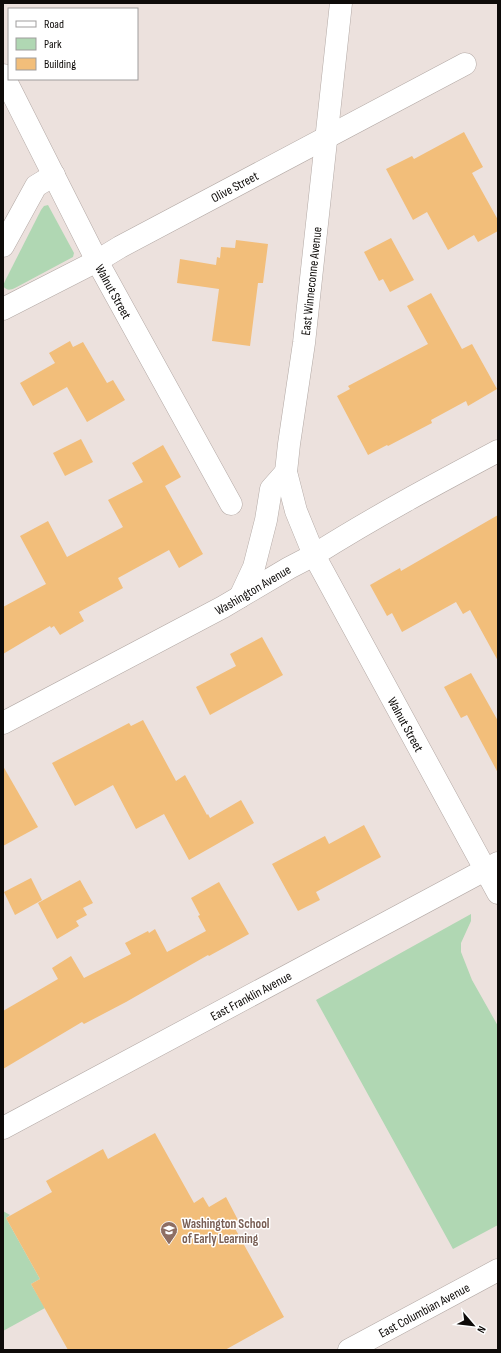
<svg xmlns="http://www.w3.org/2000/svg" width="501" height="1353" font-family="'Sofia Sans Condensed',sans-serif">
<rect width="100%" height="100%" fill="#ece1dd"/>
<g fill="#b0d7b3">
<path d="M48 205 74 253 73 257 15 288C10 290 7 291 3 286L5 281 41 210 44 206Z"/>
<polygon points="471,914 471,921 461,943 461,952 472,980 498,1026 498,1225 453,1249 316,1000"/>
<polygon points="3,1211 10,1215 6,1218 40,1279 31,1284 45,1308 3,1331"/>
</g>
<g fill="#f2be7a">
<polygon points="464,132 483,167 472,173 498,220 498,231 478,242 474,235 448,250 427,212 413,220 386,169 412,156 414,159"/>
<polygon points="391,238 414,280 390,292 383,279 379,281 364,252"/>
<polygon points="236,240 268,244 263,283 258,283 250,346 212,341 219,289 177,283 180,259 216,265 217,257 220,258 221,247 235,248"/>
<polygon points="431,293 462,349 472,344 497,389 468,406 466,401 431,420 432,423 388,446 387,445 368,455 337,396 350,389 348,386 428,344 407,306"/>
<polygon points="70,341 73,347 83,342 107,383 113,380 125,400 87,422 67,387 33,406 20,383 55,363 49,353"/>
<polygon points="81,439 93,462 65,476 53,453"/>
<polygon points="163,445 181,477 165,486 203,554 179,568 169,550 118,578 123,588 79,612 84,621 60,635 54,626 51,628 50,626 3,654 3,607 46,584 20,536 48,521 67,557 123,527 108,500 143,482 132,463"/>
<polygon points="498,515 498,661 470,610 463,614 456,602 402,632 392,613 387,616 370,585 400,568 401,571"/>
<polygon points="262,637 283,675 210,715 196,687 236,666 230,654"/>
<polygon points="471,673 498,721 498,773 467,715 461,718 444,687"/>
<polygon points="143,720 176,781 185,775 207,815 208,814 210,818 241,800 254,823 189,860 164,814 136,829 113,785 75,806 52,763 129,723 131,726"/>
<polygon points="3,766 38,827 3,846"/>
<polygon points="364,825 381,857 316,892 320,900 298,911 272,864 325,836 329,844"/>
<polygon points="31,878 42,900 15,915 4,892"/>
<polygon points="80,880 93,903 83,908 87,915 76,921 79,926 57,939 38,903"/>
<polygon points="219,882 249,934 209,956 208,955 126,1002 84,1024 82,1022 3,1069 3,1011 58,979 52,968 71,956 84,978 131,954 125,943 148,931 149,933 155,929 167,952 206,931 198,916 200,915 191,898"/>
<polygon points="155,1133 194,1203 203,1197 209,1207 226,1197 238,1220 232,1223 284,1317 225,1350 68,1350 31,1284 40,1279 6,1218 52,1192 46,1181 103,1149 108,1159"/>
</g>
<g fill="none" stroke-linecap="round" stroke-linejoin="round">
<defs>
<g id="minor">
<path id="s1" d="M3 75 97 261 231 504"/>
<polyline points="3,246 36,186 54,175"/>
<path id="s2" d="M3 309 97 261 120 247 465 64"/>
<path id="s3" d="M498 451C436 484 374 517 314 555L498 893"/>
<path id="s4" d="M3 1128 498 863"/>
</g>
<g id="tertiary">
<path id="s5" d="M349 1350 498 1270"/>
</g>
<g id="secondary">
<polyline points="240,597 254,567 266,520 271,489 286,472"/>
<path id="s6" d="M3 723 223 607 289 568 314 555 296 511 286 472 289 444 304 343 341 3"/>
</g>
</defs>
<use href="#minor" stroke="#b3a9a5" stroke-width="23"/>
<use href="#tertiary" stroke="#b3a9a5" stroke-width="23"/>
<use href="#secondary" stroke="#b3a9a5" stroke-width="23"/>
<use href="#minor" stroke="#fff" stroke-width="22"/>
<use href="#tertiary" stroke="#fff" stroke-width="22"/>
<use href="#secondary" stroke="#fff" stroke-width="22"/>
</g>
<defs>
<symbol id="school-pin" viewBox="-11 -11 22 30"><path d="M0 17L-7.5 6A9.5 9.5 0 1 1 7.5 6Z" fill="#8d6e63" stroke="#fff"/><path d="M0-5L7-2L0 1L-7-2ZM-4 1L0 2.5L4 1V4Q0 6-4 4Z" fill="#fff"/></symbol>
</defs>
<g fill-rule="evenodd">
<use href="#school-pin" x="159" y="1220" width="20" height="27"/>
</g>
<g text-anchor="middle" stroke-width="3" stroke-linejoin="round" paint-order="stroke">
<g font-size="13" fill="#0e0b09" stroke="#fff">
<text dy="5" stroke="none"><textPath href="#s2" startOffset="262">Olive Street</textPath></text>
<text dy="5" stroke="none"><textPath href="#s6" startOffset="634">East Winneconne Avenue</textPath></text>
<text dy="5" stroke="none"><textPath href="#s1" startOffset="243">Walnut Street</textPath></text>
<text dy="5" stroke="none"><textPath href="#s6" startOffset="283">Washington Avenue</textPath></text>
<text dy="5" stroke="none"><textPath href="#s3" startOffset="404">Walnut Street</textPath></text>
<text dy="5" stroke="none"><textPath href="#s4" startOffset="281">East Franklin Avenue</textPath></text>
<text dy="5" stroke="none"><textPath href="#s5" startOffset="85">East Columbian Avenue</textPath></text>
</g>
<g font-size="13" font-weight="bold" fill="#785e54" stroke="#fff" text-anchor="start">
<text x="182" y="1228">Washington School<tspan x="182" dy="15">of Early Learning</tspan></text>
</g>
</g>
<rect width="501" height="1353" fill="none" stroke="#0e0b09" stroke-width="8"/>
<rect x="8" y="8" width="130" height="72" fill="#ffffff" stroke="#9f9d9d"/>
<rect x="16" y="21" width="20" height="6" fill="#ffffff" stroke="#9f9d9d"/>
<text x="44" y="28" font-size="12" fill="#0e0b09">Road</text>
<rect x="16" y="38" width="20" height="12" fill="#b0d7b3" stroke="#9f9d9d"/>
<text x="44" y="48" font-size="12" fill="#0e0b09">Park</text>
<rect x="16" y="58" width="20" height="12" fill="#f2be7a" stroke="#9f9d9d"/>
<text x="44" y="68" font-size="12" fill="#0e0b09">Building</text>
<g transform="translate(473 1325) rotate(118)" stroke="#ffffff" stroke-width="3" paint-order="stroke">
<path d="M0-3L7 15L0 10L-7 15Z" fill="#0e0b09"/>
<text y="-6" font-size="11" font-weight="bold" text-anchor="middle" fill="#0e0b09">N</text>
</g>
</svg>
